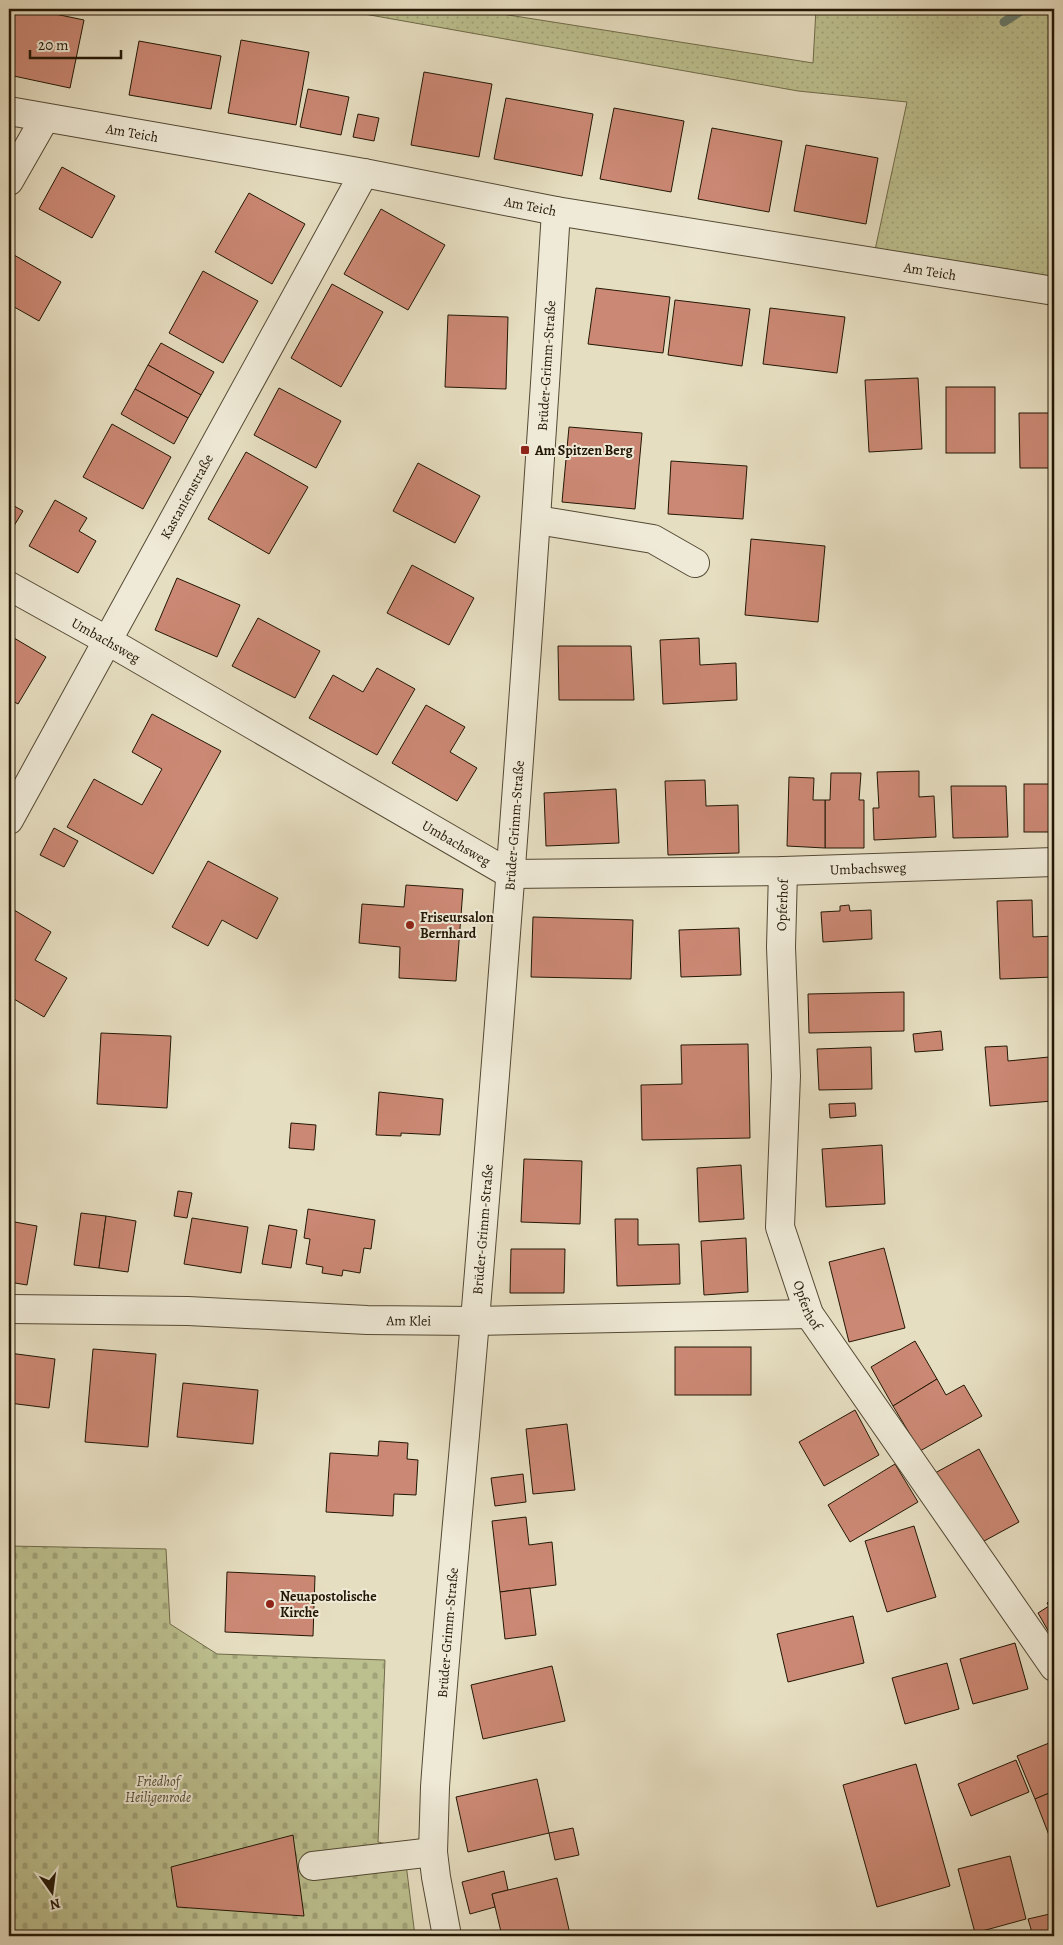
<svg xmlns="http://www.w3.org/2000/svg" width="1063" height="1945" font-family="Alegreya,serif">
<defs>
<pattern id="grass-dots" width="8" height="8" patternUnits="userSpaceOnUse" patternTransform="scale(1.25)"><rect width="8" height="8" fill="#bcbf8e"/><path d="M2 2h.1M6 6h.1" fill="none" stroke="#a1a379" stroke-width="1.8" stroke-linecap="round"/></pattern>
<pattern id="cemetery-stones" width="16" height="16" patternUnits="userSpaceOnUse" patternTransform="scale(1.25)"><rect width="16" height="16" fill="#bcbf8e"/><path d="M2 7V4a2 2 0 0 1 4 0v3zM10 15v-3a2 2 0 0 1 4 0v3z" fill="#a1a379"/></pattern>
</defs>
<rect width="100%" height="100%" fill="#e6dec1"/>
<filter id="stains"><feTurbulence type="fractalNoise" baseFrequency=".004" numOctaves="4"/><feColorMatrix values="0 0 0 0 .2 0 0 0 0 .09 0 0 0 0 .02 0 0 0 .5 -.17"/></filter>
<radialGradient id="worn" r=".72"><stop offset=".6" stop-color="#630" stop-opacity="0"/><stop offset="1" stop-color="#630" stop-opacity=".3"/></radialGradient>
<polygon fill="url(#grass-dots)" stroke="#706b4a" points="336,9 502,9 502,14 813,63 816,9 1054,9 1054,279 875,250 907,102 798,91"/>
<polygon fill="url(#cemetery-stones)" stroke="#706b4a" points="9,1546 166,1549 170,1624 217,1654 385,1660 378,1842 404,1848 415,1936 9,1936"/>
<g fill="none" stroke-linecap="round" stroke-linejoin="round">
<polyline stroke="#687a6c" stroke-width="9" points="1004,22 1024,9"/>
</g>
<g fill="#cb8874" stroke="#231705">
<polygon points="16,9 31,9 84,20 70,88 9,75 9,43"/>
<polygon points="241,40 309,52 296,125 228,113"/>
<polygon points="139,41 221,56 211,109 129,95"/>
<polygon points="424,72 492,84 479,157 411,145"/>
<polygon points="308,89 349,97 341,135 300,127"/>
<polygon points="506,98 593,114 582,176 494,159"/>
<polygon points="614,108 684,121 671,192 600,179"/>
<polygon points="358,114 379,118 374,141 353,137"/>
<polygon points="712,128 782,141 769,212 698,199"/>
<polygon points="806,145 878,158 866,224 794,211"/>
<polygon points="62,167 115,196 92,238 39,209"/>
<polygon points="249,193 305,224 272,284 215,252"/>
<polygon points="381,209 445,245 408,310 344,274"/>
<polygon points="14,255 61,282 39,321 9,304 9,264"/>
<polygon points="203,271 258,301 223,363 169,333"/>
<polygon points="332,284 383,312 341,387 291,358"/>
<polygon points="596,288 670,297 663,353 588,344"/>
<polygon points="675,300 750,309 742,366 668,355"/>
<polygon points="770,308 845,317 837,373 763,364"/>
<polygon points="448,315 508,317 506,389 445,387"/>
<polygon points="161,343 214,372 201,395 148,365"/>
<polygon points="148,365 201,395 188,418 135,389"/>
<polygon points="918,378 922,449 869,452 865,380"/>
<rect x="946" y="387" width="49" height="66"/>
<polygon points="279,388 341,421 316,468 254,435"/>
<polygon points="135,389 188,418 174,444 121,414"/>
<polygon points="1019,413 1054,413 1054,468 1020,468"/>
<polygon points="112,424 171,457 143,509 83,477"/>
<polygon points="569,427 642,433 635,509 562,502"/>
<polygon points="246,452 308,487 269,554 208,519"/>
<polygon points="671,461 747,466 743,519 668,514"/>
<polygon points="418,463 480,496 455,543 393,511"/>
<polygon points="55,500 87,518 79,531 96,541 78,573 29,546"/>
<polygon points="9,503 23,511 9,534"/>
<polygon points="751,539 825,546 818,622 745,615"/>
<polygon points="412,565 474,598 449,645 387,613"/>
<polygon points="177,578 240,605 217,657 155,630"/>
<polygon points="258,618 320,651 295,698 232,666"/>
<polygon points="9,635 46,657 18,704 9,699"/>
<polygon points="699,638 700,665 736,663 737,700 663,704 660,640"/>
<polygon points="558,646 631,646 634,700 559,700"/>
<polygon points="377,668 415,689 377,755 309,718 333,675 363,692"/>
<polygon points="426,705 465,727 450,752 477,768 457,801 392,763"/>
<polygon points="152,714 221,751 153,874 67,827 94,779 142,805 162,769 132,752"/>
<polygon points="9,731 14,734 9,743"/>
<polygon points="919,771 919,797 934,796 936,837 874,840 873,808 879,808 877,772"/>
<polygon points="831,773 861,773 859,800 864,800 864,848 825,848 825,800 830,800"/>
<polygon points="789,777 814,778 813,800 825,800 825,848 787,846"/>
<polygon points="705,780 706,806 738,805 739,853 668,855 665,781"/>
<rect x="1024" y="784" width="30" height="48"/>
<polygon points="951,786 1006,786 1008,837 953,838"/>
<polygon points="616,789 619,843 546,846 544,793"/>
<polygon points="54,828 78,841 64,867 40,855"/>
<polygon points="208,861 278,898 257,939 222,920 208,946 172,927"/>
<polygon points="406,885 463,889 456,981 399,978 400,947 359,943 362,904 404,907"/>
<polygon points="1032,900 1033,937 1054,936 1054,977 1000,979 997,901"/>
<polygon points="849,905 850,911 871,910 872,939 823,942 821,912 840,911 840,906"/>
<polygon points="9,907 51,932 35,960 67,978 44,1017 9,996"/>
<polygon points="533,917 633,920 631,979 531,977"/>
<polygon points="739,928 741,975 681,977 679,930"/>
<polygon points="904,992 904,1031 809,1033 808,994"/>
<polygon points="941,1031 943,1050 915,1052 913,1034"/>
<polygon points="101,1033 171,1036 167,1108 97,1104"/>
<polygon points="748,1044 750,1138 642,1140 641,1085 682,1084 681,1045"/>
<polygon points="1007,1046 1008,1061 1049,1057 1053,1101 990,1106 985,1047"/>
<polygon points="871,1047 872,1089 819,1090 817,1049"/>
<polygon points="379,1092 443,1099 440,1135 401,1133 401,1136 376,1135"/>
<polygon points="855,1103 856,1116 830,1118 829,1104"/>
<polygon points="291,1123 316,1125 314,1150 289,1148"/>
<polygon points="882,1145 885,1204 826,1207 822,1149"/>
<polygon points="524,1159 582,1161 580,1224 521,1222"/>
<polygon points="741,1165 744,1219 699,1222 697,1168"/>
<polygon points="178,1191 192,1193 187,1218 174,1216"/>
<polygon points="308,1209 375,1220 371,1249 364,1248 360,1273 343,1270 342,1276 322,1273 323,1267 306,1264 310,1239 304,1238"/>
<polygon points="81,1213 106,1216 99,1268 74,1265"/>
<polygon points="106,1216 136,1221 128,1272 99,1268"/>
<polygon points="192,1218 248,1227 241,1273 184,1264"/>
<polygon points="615,1219 638,1219 638,1245 679,1244 680,1284 617,1286"/>
<polygon points="9,1221 37,1226 27,1285 9,1282"/>
<polygon points="269,1225 297,1230 291,1268 262,1264"/>
<polygon points="746,1238 748,1292 704,1295 701,1241"/>
<polygon points="884,1248 905,1328 849,1342 829,1262"/>
<polygon points="511,1249 565,1249 564,1293 510,1293"/>
<polygon points="915,1341 937,1379 893,1406 871,1367"/>
<rect x="675" y="1347" width="76" height="48"/>
<polygon points="93,1349 156,1354 148,1447 85,1442"/>
<polygon points="9,1353 55,1359 49,1408 9,1403"/>
<polygon points="937,1379 946,1395 964,1385 982,1416 920,1451 893,1406"/>
<polygon points="183,1383 258,1390 253,1444 177,1437"/>
<polygon points="855,1410 879,1455 824,1486 799,1442"/>
<polygon points="567,1424 575,1490 533,1494 526,1429"/>
<polygon points="379,1441 408,1443 407,1459 418,1460 416,1495 394,1494 393,1516 326,1512 330,1453 378,1456"/>
<polygon points="979,1449 1019,1522 975,1546 935,1473"/>
<polygon points="895,1464 918,1502 850,1542 828,1505"/>
<polygon points="523,1474 526,1502 495,1506 491,1478"/>
<polygon points="526,1517 529,1545 552,1542 556,1585 500,1592 492,1521"/>
<polygon points="914,1526 936,1597 887,1612 865,1541"/>
<polygon points="227,1572 315,1576 313,1636 225,1632"/>
<polygon points="530,1588 536,1635 505,1639 500,1592"/>
<polygon points="1054,1599 1054,1641 1038,1613 1049,1606 1047,1603"/>
<polygon points="853,1616 864,1663 788,1682 777,1634"/>
<polygon points="1015,1643 1028,1689 973,1704 960,1659"/>
<polygon points="947,1663 959,1709 905,1724 892,1678"/>
<polygon points="552,1666 565,1721 483,1739 471,1685"/>
<polygon points="1054,1741 1054,1791 1035,1799 1017,1756"/>
<polygon points="1016,1760 1029,1792 971,1816 958,1784"/>
<polygon points="916,1764 950,1886 877,1907 843,1785"/>
<polygon points="537,1779 549,1833 468,1852 456,1797"/>
<polygon points="1054,1791 1054,1848 1035,1799"/>
<polygon points="573,1828 579,1855 555,1860 549,1833"/>
<polygon points="293,1835 304,1916 177,1907 171,1867"/>
<polygon points="1010,1856 1026,1919 975,1933 958,1869"/>
<polygon points="504,1871 508,1890 492,1894 495,1907 470,1914 462,1882"/>
<polygon points="557,1878 570,1934 560,1936 502,1936 492,1894"/>
<polygon points="1054,1913 1054,1936 1033,1936 1028,1919"/>
</g>
<g fill="none" stroke-linecap="round" stroke-linejoin="round">
<defs>
<g id="minor">
<path id="s1" d="M9 111 364 173 556 211 1054 291"/>
<polyline points="9,181 45,118"/>
<polyline points="537,520 653,539 695,563"/>
<path id="s2" d="M9 586 108 641 510 874 783 871 1054 862"/>
<path id="s3" d="M9 820 364 173"/>
<path id="s4" d="M783 871 781 947 786 1076 780 1227 809 1314 1054 1667"/>
<path id="s5" d="M9 1309 188 1311 367 1320 475 1321 809 1314"/>
<polyline points="313,1866 433,1852"/>
<path id="s6" d="M447 1936 436 1877 433 1852 435 1787C446 1632 462 1476 475 1320 506 951 533 581 556 211"/>
</g>
</defs>
<use href="#minor" stroke="#544934" stroke-width="30"/>
<use href="#minor" stroke="#efead7" stroke-width="28"/>
</g>
<g fill="#8f2418" stroke="#efead7" stroke-width="2">
<rect x="520" y="445" width="10" height="10" rx="2.5"/>
<circle cx="410" cy="925" r="5"/>
<circle cx="270" cy="1604" r="5"/>
</g>
<g text-anchor="middle" stroke-width="4" stroke-linejoin="round" paint-order="stroke">
<g font-size="14" fill="#231705" stroke="#efead7">
<text dy="5" stroke="none"><textPath href="#s1" startOffset="125">Am Teich</textPath></text>
<text dy="5" stroke="none"><textPath href="#s1" startOffset="530">Am Teich</textPath></text>
<text dy="5" stroke="none"><textPath href="#s1" startOffset="935">Am Teich</textPath></text>
<text dy="5" stroke="none"><textPath href="#s6" startOffset="1576">Brüder-Grimm-Straße</textPath></text>
<text dy="5" stroke="none"><textPath href="#s3" startOffset="369">Kastanienstraße</textPath></text>
<text dy="5" stroke="none"><textPath href="#s2" startOffset="111">Umbachsweg</textPath></text>
<text dy="5" stroke="none"><textPath href="#s6" startOffset="1115">Brüder-Grimm-Straße</textPath></text>
<text dy="5" stroke="none"><textPath href="#s2" startOffset="516">Umbachsweg</textPath></text>
<text dy="5" stroke="none"><textPath href="#s2" startOffset="936">Umbachsweg</textPath></text>
<text transform="translate(782 905) rotate(-88)" y="5">Opferhof</text>
<text dy="5" stroke="none"><textPath href="#s6" startOffset="710">Brüder-Grimm-Straße</textPath></text>
<text dy="5" stroke="none"><textPath href="#s4" startOffset="439">Opferhof</textPath></text>
<text dy="5" stroke="none"><textPath href="#s5" startOffset="400">Am Klei</textPath></text>
<text dy="5" stroke="none"><textPath href="#s6" startOffset="305">Brüder-Grimm-Straße</textPath></text>
</g>
<g font-size="14" font-weight="bold" fill="#231705" stroke="#efead7" text-anchor="start">
<text x="535" y="455">Am Spitzen Berg</text>
<text x="420" y="922">Friseursalon<tspan x="420" dy="16">Bernhard</tspan></text>
<text x="280" y="1601">Neuapostolische<tspan x="280" dy="16">Kirche</tspan></text>
</g>
<g font-size="14" font-style="italic" fill="#51492e" stroke="#efead7">
<text x="158" y="1786">Friedhof<tspan x="158" dy="16">Heiligenrode</tspan></text>
</g>
</g>
<rect width="1063" height="1945" fill="none" stroke="#e6dec1" stroke-width="30"/>
<rect x="10" y="10" width="1043" height="1925" fill="none" stroke="#231705" stroke-width="2.5"/>
<rect x="15" y="15" width="1033" height="1915" fill="none" stroke="#231705"/>
<g transform="translate(52 1892) rotate(166)" stroke="#efead7" stroke-width="4" paint-order="stroke">
<path d="M0-4L9 19L0 12L-9 19Z" fill="#231705"/>
<text y="-8" font-size="14" font-weight="bold" text-anchor="middle" fill="#231705">N</text>
</g>
<path d="M30 50v8h91v-8" fill="none" stroke="#231705" stroke-width="2.5"/>
<text x="38" y="50" font-size="15" fill="#231705" stroke="#efead7" stroke-width="4" paint-order="stroke">20 m</text>
<rect width="100%" height="100%" filter="url(#stains)"/>
<rect width="100%" height="100%" fill="url(#worn)"/>
</svg>
